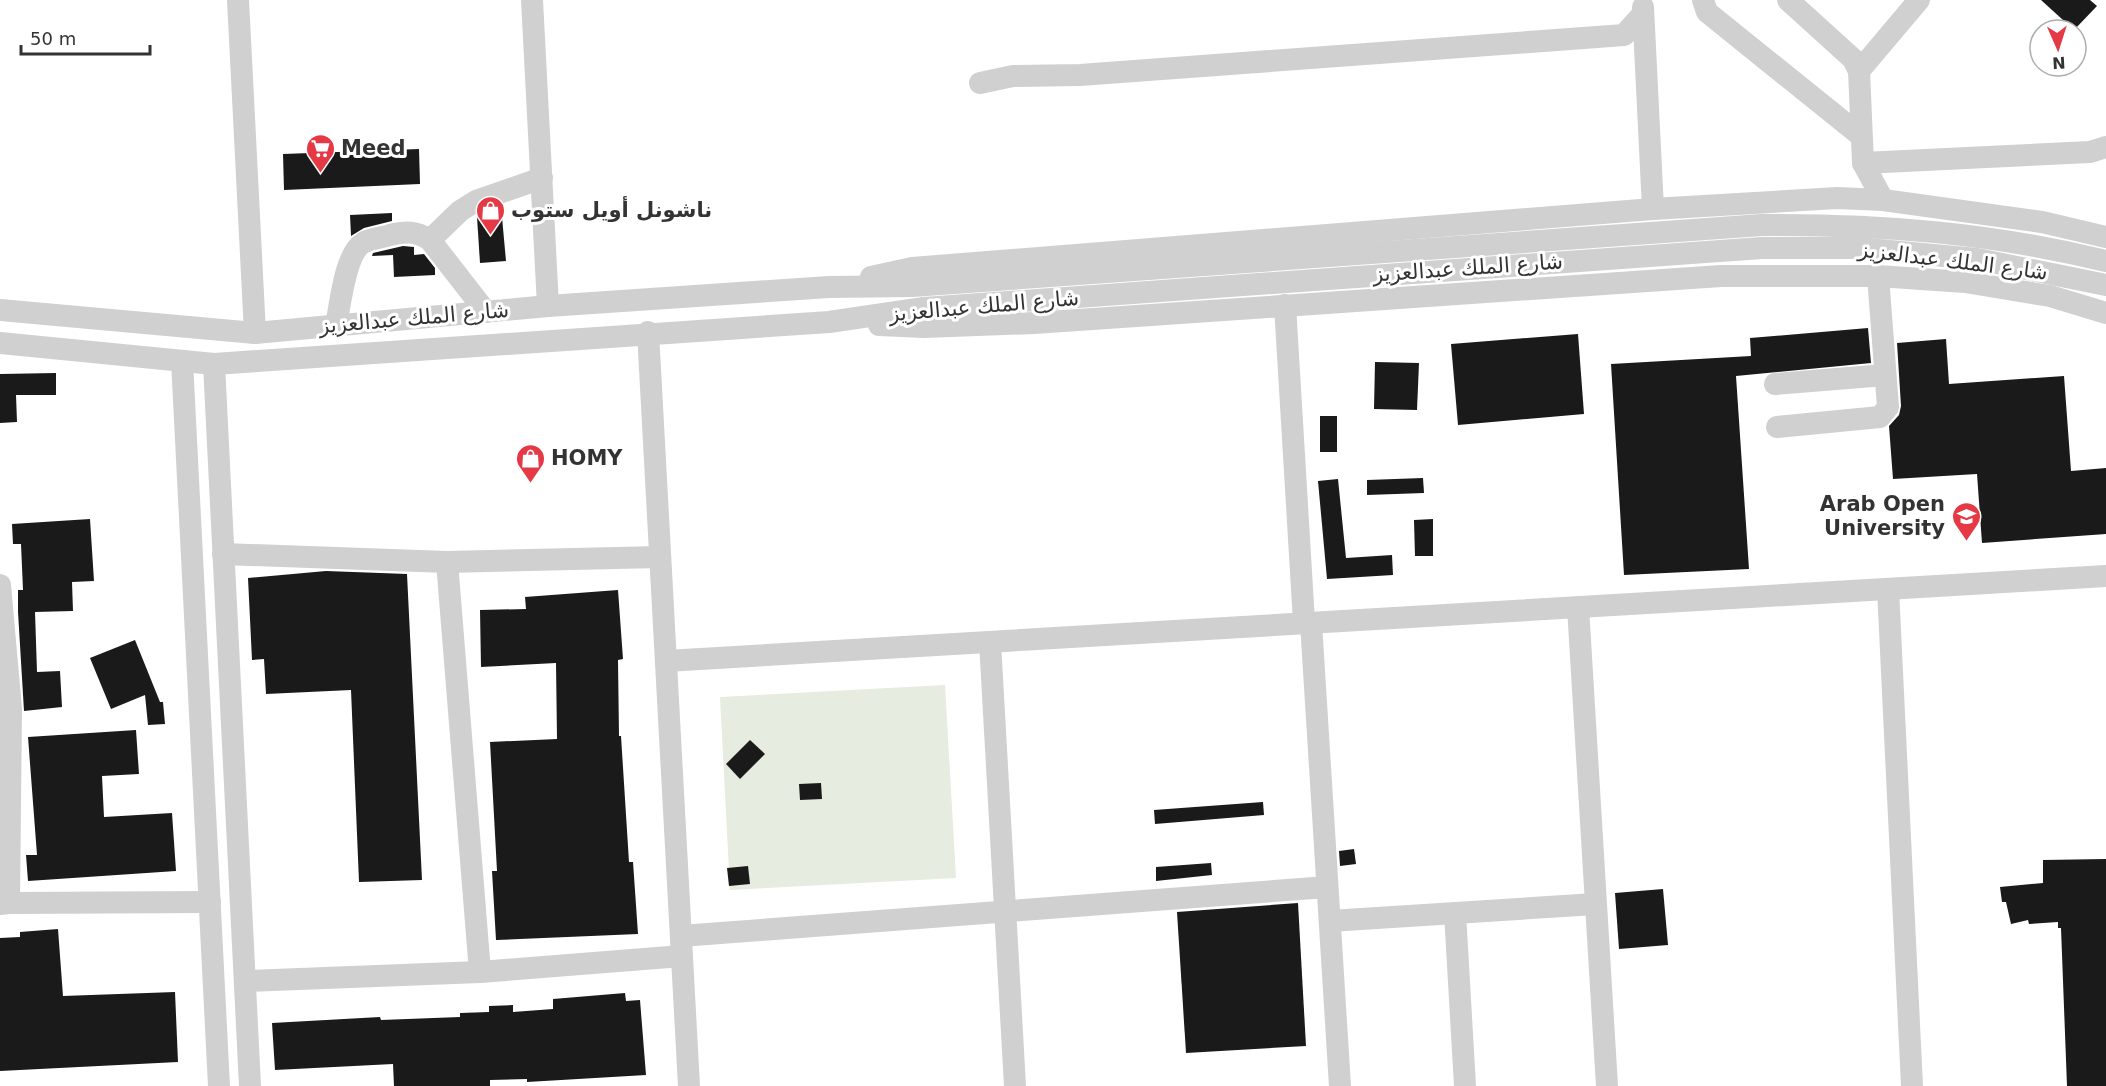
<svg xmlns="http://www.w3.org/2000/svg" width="2106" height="1086" font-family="'DejaVu Sans',Cairo,sans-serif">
<rect width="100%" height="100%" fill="#fff"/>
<polygon fill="#e6ecdf" points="945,685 956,878 730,890 720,697"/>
<g fill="#1a1a1a">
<polygon points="2041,0 2090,0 2097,6 2074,30"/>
<polygon points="419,149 420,184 284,190 283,154"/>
<polygon points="501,206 506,261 480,263 477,217"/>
<polygon points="392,213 392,221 364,228 351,236 350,215"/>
<polygon points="403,246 414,247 414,255 424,254 435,268 435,275 394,277 393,255 372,256 373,253"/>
<polygon points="1868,328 1871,363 1736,376 1749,569 1624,575 1611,364 1751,356 1750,338"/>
<polygon points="1578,334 1584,414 1458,425 1451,344"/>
<polygon points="1946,339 1949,384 2064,376 2071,471 2106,468 2106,534 1982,543 1977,474 1893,479 1889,426 1899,415 1901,406 1897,343"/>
<polygon points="1375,362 1419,363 1417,410 1374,409"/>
<polygon points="56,373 56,395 16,395 17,422 0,423 0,374"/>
<rect x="1320" y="416" width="17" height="36"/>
<polygon points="1423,478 1424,493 1367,495 1367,480"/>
<polygon points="1338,479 1346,558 1392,555 1393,575 1327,579 1318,481"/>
<polygon points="90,519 94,581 72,582 73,611 35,612 37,672 60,671 62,707 24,711 18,612 18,590 23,590 21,544 13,544 12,524"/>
<polygon points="1433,519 1433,556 1415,556 1414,520"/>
<polygon points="326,571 407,574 422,880 359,882 351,690 266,694 264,659 252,660 248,578"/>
<polygon points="618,590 623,659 618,660 619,736 621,736 629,862 633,862 638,934 496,940 492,871 497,871 490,742 557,739 556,663 481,667 480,610 526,609 525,597"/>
<polygon points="135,640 160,702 163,702 165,724 148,725 145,695 111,709 90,658"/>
<polygon points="136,730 139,774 102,776 104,817 172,813 176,871 28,881 26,855 37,855 28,737"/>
<polygon points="750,740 765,754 740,779 726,764"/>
<polygon points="821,783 822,799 800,800 799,784"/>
<polygon points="1263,802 1264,815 1155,824 1154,810"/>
<polygon points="1354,849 1356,864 1340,866 1339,851"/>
<polygon points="2106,859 2106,1086 2067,1086 2061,928 2058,928 2058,922 2029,924 2028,920 2011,924 2006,902 2002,902 2000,887 2043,883 2043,860"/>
<polygon points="1211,863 1212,875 1156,881 1156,867"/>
<polygon points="748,866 750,884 729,886 727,868"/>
<polygon points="1663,889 1668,945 1619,949 1615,893"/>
<polygon points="1298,903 1306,1046 1186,1053 1177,912"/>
<polygon points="58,929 63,996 175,992 178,1062 0,1071 0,938 20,937 20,932"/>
<polygon points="625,993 626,1001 640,1000 646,1075 527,1082 527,1079 490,1080 490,1086 394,1086 393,1064 275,1070 272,1023 380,1017 381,1020 460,1017 460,1013 489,1012 489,1006 513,1005 513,1012 553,1009 553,999"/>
</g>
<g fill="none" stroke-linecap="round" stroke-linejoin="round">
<g stroke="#d0d0d0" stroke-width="22">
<polyline points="238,0 255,333"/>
<polyline points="532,0 548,306"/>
<polyline points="1703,0 1707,12 1861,136"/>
<polyline points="1788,0 1853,59 1859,71"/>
<polyline points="1643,7 1653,209"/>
<polyline points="980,83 1013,76 1080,75 1624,35 1643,14"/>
<polyline points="1863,163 2090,152 2106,147"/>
<polyline points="1883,200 1863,163 1859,71 1919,0"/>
<polyline points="430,240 460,211 476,201 542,178"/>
<polyline points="871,277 912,268 1653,209 1837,198 1883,200 2042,222 2106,237"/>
<polyline points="1285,305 1304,622"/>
<path d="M0 310 255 333 548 306 829 287 912 286 1762 225C1880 224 1991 233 2106 261"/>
<polyline points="879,325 924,327 1034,323 1721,276 1878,276 1965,282 2050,296 2106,313"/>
<path d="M336 326C340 306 345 253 363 243 370 238 382 238 390 235 406 231 416 231 430 240L486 312"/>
<polyline points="648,332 689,1086"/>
<polyline points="0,343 214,364 829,322 924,308 1762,248 1857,248 1977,259 2106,285"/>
<polyline points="182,361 219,1086"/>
<polyline points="214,364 250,1086"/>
<polyline points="1775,384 1885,375"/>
<polyline points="1777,427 1880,417 1888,407 1878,276"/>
<polyline points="223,554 447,562 660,557"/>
<polyline points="447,562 480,972"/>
<polyline points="0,585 11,709 9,903 0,904"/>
<polyline points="1888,589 1912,1086"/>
<polyline points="1578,607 1607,1086"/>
<polyline points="1311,623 1340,1086"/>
<polyline points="990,642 1015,1086"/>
<polyline points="666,661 2106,576"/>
<polyline points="9,903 210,902"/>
<polyline points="1455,913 1465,1086"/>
<polyline points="1330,921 1595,904"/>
<polyline points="681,936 1327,887"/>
<polyline points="245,981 480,972 682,956"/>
</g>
</g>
<defs>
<symbol id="supermarket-pin" viewBox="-11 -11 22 30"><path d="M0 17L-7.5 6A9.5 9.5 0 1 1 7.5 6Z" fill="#e63946" stroke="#fff"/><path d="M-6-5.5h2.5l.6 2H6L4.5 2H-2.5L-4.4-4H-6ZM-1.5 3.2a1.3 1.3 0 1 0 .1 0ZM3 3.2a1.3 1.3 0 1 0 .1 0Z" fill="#fff"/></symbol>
<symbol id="shop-pin" viewBox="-11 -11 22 30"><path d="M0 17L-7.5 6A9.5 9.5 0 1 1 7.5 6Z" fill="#e63946" stroke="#fff"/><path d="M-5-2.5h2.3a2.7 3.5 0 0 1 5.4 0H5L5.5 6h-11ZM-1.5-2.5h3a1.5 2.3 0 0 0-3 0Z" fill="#fff"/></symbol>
<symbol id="school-pin" viewBox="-11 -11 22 30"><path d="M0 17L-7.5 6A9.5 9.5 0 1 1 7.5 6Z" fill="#e63946" stroke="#fff"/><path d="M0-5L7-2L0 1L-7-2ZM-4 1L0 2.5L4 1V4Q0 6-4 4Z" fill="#fff"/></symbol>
</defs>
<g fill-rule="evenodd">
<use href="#supermarket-pin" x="304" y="132" width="33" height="45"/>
<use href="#shop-pin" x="474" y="194" width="33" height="45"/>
<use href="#shop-pin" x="514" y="442" width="33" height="45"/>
<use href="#school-pin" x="1950" y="500" width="33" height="45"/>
</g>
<g text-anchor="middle" stroke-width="6" stroke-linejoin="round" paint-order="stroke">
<g font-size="21" font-weight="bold" fill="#333" stroke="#fff" text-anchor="start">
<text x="341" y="155">Meed</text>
<text x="511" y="217">ناشونل أويل ستوب</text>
<text x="551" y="465">HOMY</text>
<text x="1945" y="511" text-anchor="end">Arab Open<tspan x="1945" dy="24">University</tspan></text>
</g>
<g font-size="21" fill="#333" stroke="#fff">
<text transform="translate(1953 261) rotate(7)" y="7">شارع الملك عبدالعزيز</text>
<text transform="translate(1468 268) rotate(-4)" y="7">شارع الملك عبدالعزيز</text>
<text transform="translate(984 306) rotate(-5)" y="7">شارع الملك عبدالعزيز</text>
<text transform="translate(414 318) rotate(-5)" y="7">شارع الملك عبدالعزيز</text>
</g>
</g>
<g transform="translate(2058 48) rotate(177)"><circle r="28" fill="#ffffff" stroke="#adadad" stroke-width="1.5"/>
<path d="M0-4.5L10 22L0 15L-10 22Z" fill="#e63946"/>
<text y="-9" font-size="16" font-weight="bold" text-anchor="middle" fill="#333333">N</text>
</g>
<path d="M21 45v9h129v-9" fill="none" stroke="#333333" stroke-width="3"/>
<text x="30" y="45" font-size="18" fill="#333333" stroke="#ffffff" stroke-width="4.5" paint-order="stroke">50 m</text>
</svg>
